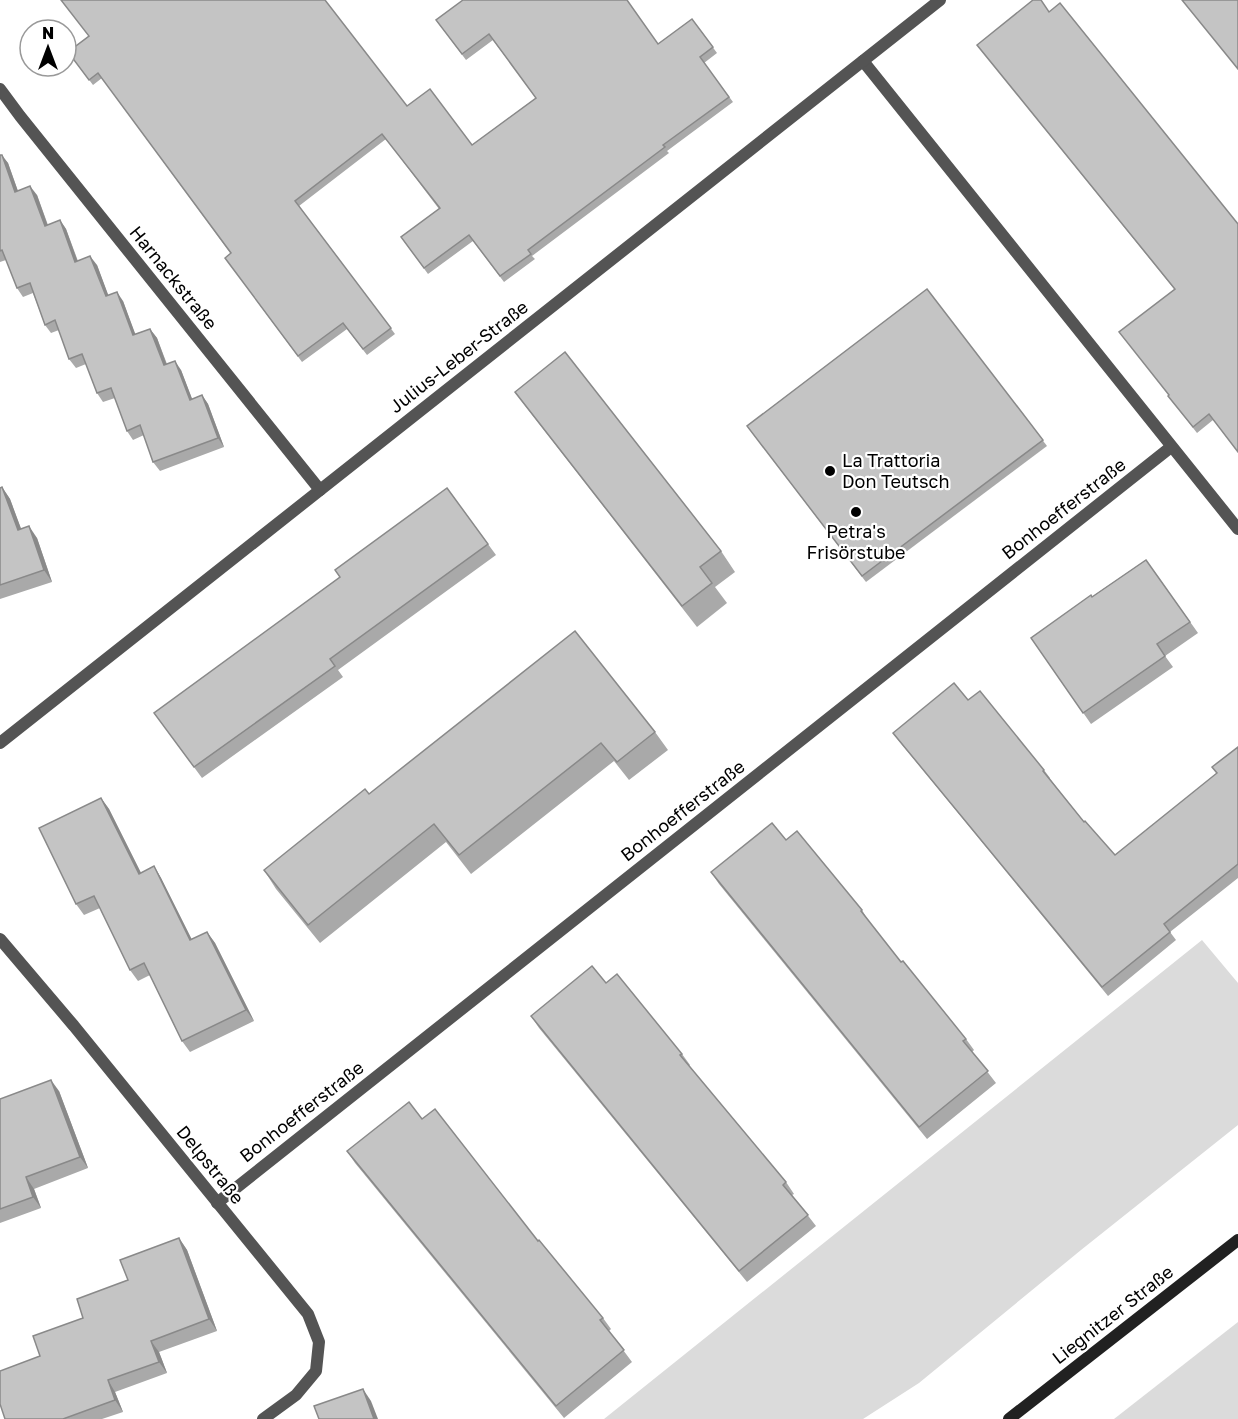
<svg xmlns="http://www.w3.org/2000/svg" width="1238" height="1419" font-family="'Golos Text',sans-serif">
<rect width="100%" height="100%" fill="#fff"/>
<g fill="#dbdbdb">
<polygon points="1202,940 1238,983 1238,1125 1081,1250 919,1383 863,1419 604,1419"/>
<polygon points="1238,1322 1238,1419 1114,1419"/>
</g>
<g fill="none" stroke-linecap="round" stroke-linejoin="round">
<g stroke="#545454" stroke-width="12">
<polyline points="863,61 1238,529"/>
<polyline points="0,89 20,116 320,490"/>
<polyline points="0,743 940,0"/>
<polyline points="0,939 74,1026 308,1314 319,1342 316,1371 296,1395 263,1419"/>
<polyline points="217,1203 1171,447"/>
</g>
<polyline stroke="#212121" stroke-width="12" points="1009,1419 1238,1240"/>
</g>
<g fill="#a9a9a9">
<polygon points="1049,12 1238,224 1213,420 1197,433 1172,401 1168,395 1174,289 977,45"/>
<polygon points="692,19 717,53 704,63 733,102 667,151 669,153 532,256 535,259 504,282 473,241 428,274 401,237 439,209 386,139 299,206 395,334 367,355 347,329 302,362 225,258 231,254 102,78 93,85 68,52 89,36 407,106 472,145 536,98 493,40 466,60 436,20 658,44"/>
<polygon points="0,155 8,163 18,191 37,195 48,225 60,220 66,229 78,261 97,265 108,295 123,301 135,334 150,329 157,338 167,364 181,370 192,399 202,395 208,404 224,447 160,471 153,462 144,435 133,440 127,431 115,398 103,402 97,393 86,364 76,368 69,359 59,330 51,333 45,325 33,293 23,297 17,288 6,260 0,262"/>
<polygon points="927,289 1047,446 866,582 747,426"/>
<polygon points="515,392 721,551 735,572 715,587 727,603 697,627 530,412"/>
<polygon points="2,487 10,499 21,529 37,538 52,582 0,599 0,488"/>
<polygon points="447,488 496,555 338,670 343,677 202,778 154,713 340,577"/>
<polygon points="1146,560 1198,633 1165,656 1173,667 1091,724 1031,638"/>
<polygon points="968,700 1044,770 1050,778 1050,779 1084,822 1115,855 1217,774 1212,767 1238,747 1238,878 1170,932 1176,940 1108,996 899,741 893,733"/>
<polygon points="655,732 668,750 629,780 614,761 471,874 446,842 320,943 276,889 264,870 369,794"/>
<polygon points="101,798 109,809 141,873 154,866 161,878 192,940 207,932 215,943 254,1021 190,1052 182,1041 150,975 138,981 130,970 100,908 84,915 76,904"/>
<polygon points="786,840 862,910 869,922 901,962 966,1039 974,1050 972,1052 996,1083 927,1139 719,884 711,872"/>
<polygon points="606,983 682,1054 690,1065 689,1066 786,1182 794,1194 792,1195 816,1226 747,1282 539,1028 531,1016"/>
<polygon points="59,1091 88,1168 34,1189 41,1208 0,1223 0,1099"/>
<polygon points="422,1119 538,1241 603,1318 611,1329 609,1331 632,1362 564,1418 355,1163 347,1151"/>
<polygon points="179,1238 187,1250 217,1331 159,1352 167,1373 115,1392 123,1412 102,1419 5,1419 40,1356 128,1280"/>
</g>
<g fill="#898989">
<polygon points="2,155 8,163 21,200 15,192"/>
<polygon points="30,186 37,195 51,235 45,226"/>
<polygon points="60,220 66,229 81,271 75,262"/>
<polygon points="90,256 97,265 112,305 106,296"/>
<polygon points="117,292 123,301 139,344 133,335"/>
<polygon points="150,329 157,338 170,374 164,365"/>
<polygon points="175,361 181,370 196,409 190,400"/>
<polygon points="202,395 208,404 224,447 218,438"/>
<polygon points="2,487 10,499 26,542 18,530"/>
<polygon points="29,526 37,538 52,582 44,570"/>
<polygon points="101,798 109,809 147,885 139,874"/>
<polygon points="154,866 161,878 198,952 190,940"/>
<polygon points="207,932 215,943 254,1021 246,1010"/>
<polygon points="51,1080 59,1091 88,1168 80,1157"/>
<polygon points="26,1177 34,1189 41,1208 33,1197"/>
<polygon points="179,1238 187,1250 217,1331 209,1319"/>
<polygon points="151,1341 159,1352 167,1373 159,1362"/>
<polygon points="108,1380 115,1392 123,1412 115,1400"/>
<polygon points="363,1389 371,1401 378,1419 374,1419"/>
</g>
<g fill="#c4c4c4" stroke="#898989" stroke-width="1.5">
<polygon points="61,0 325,0 407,106 430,89 472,145 536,98 489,34 462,54 436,20 463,0 627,0 658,44 692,19 713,47 700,57 729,97 663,145 665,147 528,250 531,254 500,276 469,235 424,268 401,237 440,208 382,134 295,201 391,328 363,349 343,323 298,356 225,258 231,253 98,73 89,80 68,52 89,36"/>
<polygon points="1033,0 1041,0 1049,12 1060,3 1238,224 1238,452 1209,414 1193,427 1168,396 1169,395 1119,332 1175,289 977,45"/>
<polygon points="1182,0 1238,0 1238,69"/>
<polygon points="0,155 2,155 15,192 30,186 45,226 60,220 75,262 90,256 106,296 117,292 133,335 150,329 164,365 175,361 190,400 202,395 218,438 153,462 140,425 127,431 111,388 97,393 82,354 69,359 55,320 45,325 30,283 17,288 2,250 0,251"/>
<polygon points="927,289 1043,440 862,576 747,426"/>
<polygon points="565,352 721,551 700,567 712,583 682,606 515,392"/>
<polygon points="2,487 18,530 29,526 44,570 0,585 0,488"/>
<polygon points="447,488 488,544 330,659 335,666 194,767 154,713 340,577 335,570"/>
<polygon points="1146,560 1190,622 1157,644 1165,656 1083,713 1031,638 1091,595 1092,597"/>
<polygon points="575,631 655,732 617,762 601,743 459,855 434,824 308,925 264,870 365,789 369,794"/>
<polygon points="954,683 968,700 980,691 1044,770 1043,771 1084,822 1085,821 1115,855 1217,773 1212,767 1238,747 1238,864 1164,924 1170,932 1102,987 893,733"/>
<polygon points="101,798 139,874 154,866 190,940 207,932 246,1010 182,1041 144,963 130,970 94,896 76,904 39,828"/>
<polygon points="772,823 786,840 797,831 862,910 861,911 901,962 903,961 966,1039 963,1041 988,1071 919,1127 711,872"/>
<polygon points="592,966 606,983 617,974 682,1054 680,1055 786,1182 783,1185 808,1215 739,1271 531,1016"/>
<polygon points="51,1080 80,1157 26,1177 33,1197 0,1209 0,1099"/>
<polygon points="409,1102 422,1119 435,1109 538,1241 539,1240 603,1318 600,1320 624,1350 556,1406 347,1151"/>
<polygon points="179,1238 209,1319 151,1341 159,1362 108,1380 115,1400 63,1419 5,1419 0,1404 0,1371 40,1356 33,1336 83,1318 77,1299 128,1280 120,1260"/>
<polygon points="363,1389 374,1419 319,1419 314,1406"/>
</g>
<g fill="#000" stroke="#fff" stroke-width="2">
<circle cx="830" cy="471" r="6"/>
<circle cx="856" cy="512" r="6"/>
</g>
<g text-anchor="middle" stroke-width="4.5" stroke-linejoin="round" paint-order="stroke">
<g font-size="18" fill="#000" stroke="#fff">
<text transform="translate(173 278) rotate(51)" y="6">Harnackstraße</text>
<text transform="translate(459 357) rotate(-38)" y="6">Julius-Leber-Straße</text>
<text transform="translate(1064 509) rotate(-38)" y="6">Bonhoefferstraße</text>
<text transform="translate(683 811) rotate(-38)" y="6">Bonhoefferstraße</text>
<text transform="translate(302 1112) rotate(-38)" y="6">Bonhoefferstraße</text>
<text transform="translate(210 1165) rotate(51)" y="6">Delpstraße</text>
<text transform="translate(1113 1315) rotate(-38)" y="6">Liegnitzer Straße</text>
</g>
<g font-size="18" fill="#000" stroke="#fff" text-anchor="start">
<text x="842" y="467">La Trattoria<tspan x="842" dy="21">Don Teutsch</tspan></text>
<text x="856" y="538" text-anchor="middle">Petra's<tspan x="856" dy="21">Frisörstube</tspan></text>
</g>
</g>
<g transform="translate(48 48)"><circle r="28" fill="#ffffff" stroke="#999999" stroke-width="1.5"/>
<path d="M0-4.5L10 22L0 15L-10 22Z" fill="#000000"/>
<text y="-9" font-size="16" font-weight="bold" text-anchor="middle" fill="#000000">N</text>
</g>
</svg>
